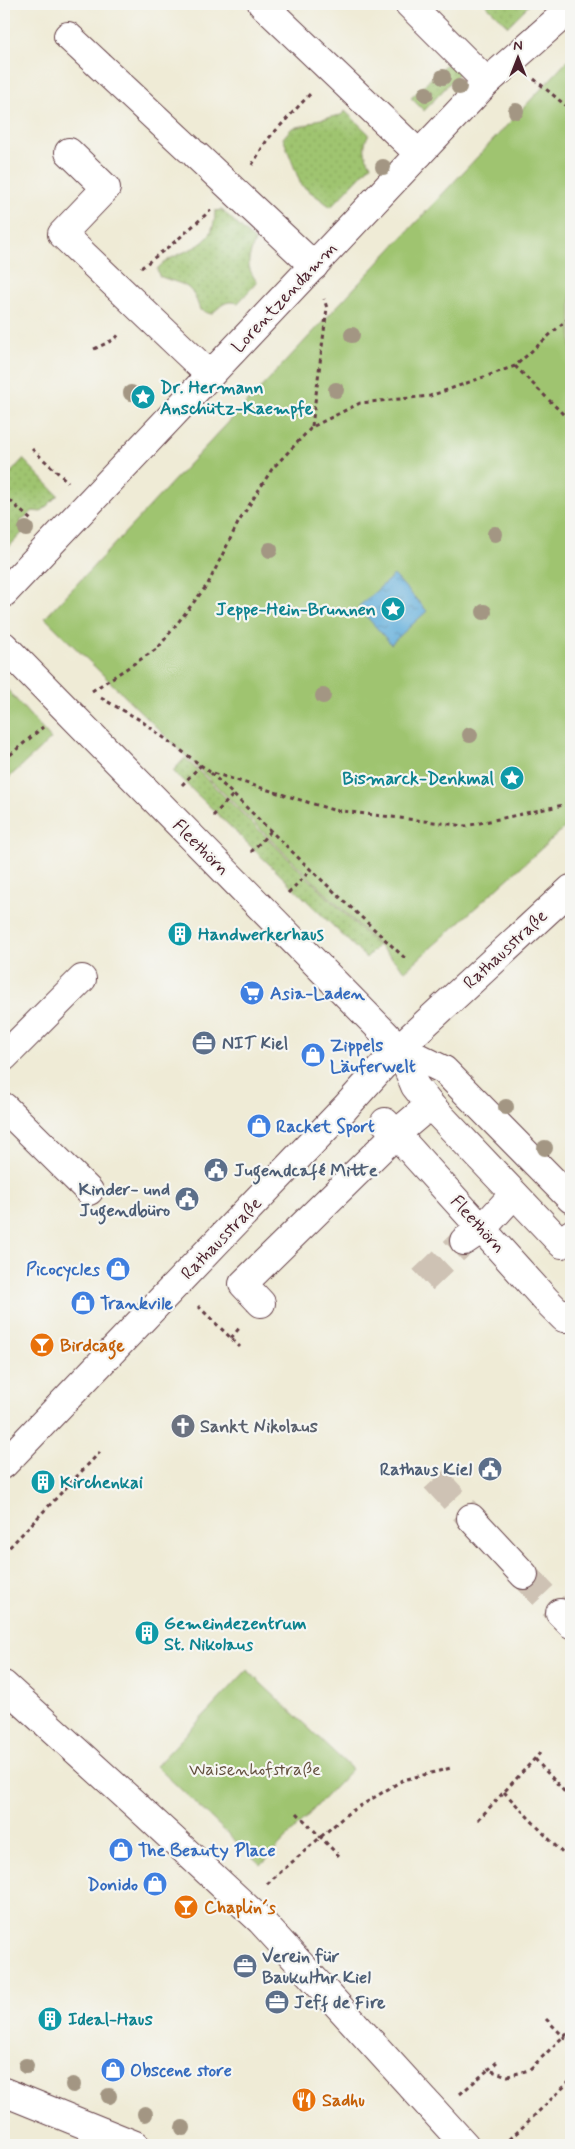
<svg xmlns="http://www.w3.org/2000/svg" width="575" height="2149" font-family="Mynerve,sans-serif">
<defs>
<pattern id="grass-dots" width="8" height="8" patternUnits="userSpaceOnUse" patternTransform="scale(1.25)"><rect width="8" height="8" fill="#9fc46f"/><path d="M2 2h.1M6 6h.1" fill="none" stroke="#8aa860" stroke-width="1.8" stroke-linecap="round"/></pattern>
<pattern id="water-ripples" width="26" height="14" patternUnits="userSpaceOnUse" patternTransform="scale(1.25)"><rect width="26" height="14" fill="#62aedb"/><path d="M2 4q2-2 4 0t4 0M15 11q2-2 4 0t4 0" fill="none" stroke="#538db2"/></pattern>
</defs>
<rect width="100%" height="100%" fill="#f6f6f2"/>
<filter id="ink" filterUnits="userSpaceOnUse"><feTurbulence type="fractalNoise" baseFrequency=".02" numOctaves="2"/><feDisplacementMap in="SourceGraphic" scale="10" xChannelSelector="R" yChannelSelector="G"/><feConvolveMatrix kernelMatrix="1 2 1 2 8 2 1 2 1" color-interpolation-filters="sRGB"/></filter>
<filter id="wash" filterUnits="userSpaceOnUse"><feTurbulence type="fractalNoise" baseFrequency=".0096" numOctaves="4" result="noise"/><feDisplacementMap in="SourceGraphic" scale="20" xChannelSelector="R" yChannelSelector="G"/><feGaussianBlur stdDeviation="1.12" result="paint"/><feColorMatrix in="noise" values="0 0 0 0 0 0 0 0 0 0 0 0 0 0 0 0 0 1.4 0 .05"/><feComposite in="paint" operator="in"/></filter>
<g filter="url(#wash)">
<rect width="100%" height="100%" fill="#efebd6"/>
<g fill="url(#grass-dots)" stroke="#74724d">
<polygon points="485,4 530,4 508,26"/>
<polygon points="450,60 460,72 424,111 411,98"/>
<path d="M345 111 369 134C362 145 364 155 371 165L331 207 301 185 283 138 292 128 307 125 316 120 341 115Z"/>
<path d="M222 210 255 241C248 260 245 265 257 282L238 303C224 299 221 307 211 314L200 310C191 281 183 286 159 276L157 269C179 245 215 255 215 211Z"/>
<polygon points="23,459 58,495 41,512 33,511 20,521 26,529 4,552 4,480"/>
<polygon points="185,758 378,946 366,958 173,771"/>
</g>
<g fill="#9fc46f" stroke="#74724d">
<polygon points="571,57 571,822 405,971 45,618"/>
<polygon points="4,686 51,739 4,782"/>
<polygon points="247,1670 352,1769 261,1865 156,1766"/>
</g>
<polygon fill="url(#water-ripples)" stroke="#566683" points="394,575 427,611 391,644 358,607"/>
</g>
<g filter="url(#ink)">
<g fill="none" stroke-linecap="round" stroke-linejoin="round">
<g stroke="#cec2b4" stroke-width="28" stroke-dasharray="28 14" stroke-linecap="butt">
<polyline points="423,1280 464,1241"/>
<polyline points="435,1479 471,1518"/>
<polyline points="524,1575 560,1613"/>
</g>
<defs>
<g id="minor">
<polyline points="262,4 419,154"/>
<polyline points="409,4 487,82"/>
<polyline points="68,36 189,149"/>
<polyline points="69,152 106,188 62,234 210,375"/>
<polyline points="196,155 314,266"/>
<polyline points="4,593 487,82 571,8"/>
<polyline points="4,646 399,1048 444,1070 571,1199"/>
<polyline points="399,1048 415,1086 430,1105 562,1244 571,1234"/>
<polyline points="4,1057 82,979"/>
<polyline points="4,1107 89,1191"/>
<polyline points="385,1122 546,1300 564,1318 571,1312"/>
<polyline points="464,1241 482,1229 514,1194"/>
<polyline points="261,1303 243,1284 397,1133 430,1105"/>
<polyline points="4,1464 345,1108 399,1048 571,889"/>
<polyline points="471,1518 524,1575"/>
<polyline points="560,1613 571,1624"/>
<polyline points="4,1685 138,1807 261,1921 465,2145"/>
<polyline points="4,2092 135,2145"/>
</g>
</defs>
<use href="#minor" stroke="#633e45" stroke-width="30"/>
<g stroke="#633e45" stroke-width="3" stroke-dasharray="4 4" stroke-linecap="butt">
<polyline points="534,79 571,110"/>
<polyline points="252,165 267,140 311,93"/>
<polyline points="141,268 177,240 211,210"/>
<polyline points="94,349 115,339 120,333"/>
<polyline points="515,366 571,422"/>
<polyline points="312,426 327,308 324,299"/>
<polyline points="32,449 68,482"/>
<polyline points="4,495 31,520"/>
<polyline points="92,691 158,648 208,584 238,523 272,469 312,427 360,403 430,396 515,366 571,316"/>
<polyline points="101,698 140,720 210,772 333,810 466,826 568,804"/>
<polyline points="4,760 43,727"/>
<polyline points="211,773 311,870 407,960"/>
<polyline points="182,785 201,765"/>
<polyline points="571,800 568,804 571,808"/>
<polyline points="213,816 233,795"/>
<polyline points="251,852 271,831"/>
<polyline points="288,893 311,870"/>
<polyline points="198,1306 240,1347"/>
<polyline points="231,1338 241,1326"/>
<polyline points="4,1553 100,1452"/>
<polyline points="535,1759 571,1799"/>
<polyline points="504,1792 571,1862"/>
<polyline points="297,1813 339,1856"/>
<polyline points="478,1820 540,1753"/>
<polyline points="267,1884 347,1814 403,1780 451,1768"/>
<polyline points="546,2019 571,2044"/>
<polyline points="497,2062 488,2070 508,2076 529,2070 571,2029"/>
<polyline points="460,2094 488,2070"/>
<polyline points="504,2145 571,2080"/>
</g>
<use href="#minor" stroke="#fff" stroke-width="28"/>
</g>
<g fill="#a39683">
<circle cx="443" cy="77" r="8"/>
<circle cx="459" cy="87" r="8"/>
<circle cx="426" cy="94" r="8"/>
<circle cx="516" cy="111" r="8"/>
<circle cx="383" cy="167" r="8"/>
<circle cx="352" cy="335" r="8"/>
<circle cx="336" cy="390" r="8"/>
<circle cx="131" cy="393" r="8"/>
<circle cx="26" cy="529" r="8"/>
<circle cx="495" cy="534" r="8"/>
<circle cx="270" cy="550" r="8"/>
<circle cx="484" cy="612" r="8"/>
<circle cx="323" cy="696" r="8"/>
<circle cx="470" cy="735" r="8"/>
<circle cx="506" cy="1107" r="8"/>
<circle cx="545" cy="1148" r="8"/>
<circle cx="26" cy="2066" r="8"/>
<circle cx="73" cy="2085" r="8"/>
<circle cx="109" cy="2096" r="8"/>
<circle cx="145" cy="2114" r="8"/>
<circle cx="183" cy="2128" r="8"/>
</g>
</g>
<defs>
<symbol id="sight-disc" viewBox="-11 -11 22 22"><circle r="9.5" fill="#0f9aa8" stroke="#f6f6f2"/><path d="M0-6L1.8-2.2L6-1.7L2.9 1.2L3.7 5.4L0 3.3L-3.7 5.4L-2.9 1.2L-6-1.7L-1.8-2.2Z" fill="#fff"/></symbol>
<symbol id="building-disc" viewBox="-11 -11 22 22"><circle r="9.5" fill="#0f9aa8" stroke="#f6f6f2"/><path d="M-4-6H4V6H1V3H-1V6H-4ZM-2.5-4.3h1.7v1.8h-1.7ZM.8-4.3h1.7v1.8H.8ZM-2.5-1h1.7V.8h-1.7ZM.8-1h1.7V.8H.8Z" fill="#fff"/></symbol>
<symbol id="supermarket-disc" viewBox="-11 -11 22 22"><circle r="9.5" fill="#3f7fe0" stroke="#f6f6f2"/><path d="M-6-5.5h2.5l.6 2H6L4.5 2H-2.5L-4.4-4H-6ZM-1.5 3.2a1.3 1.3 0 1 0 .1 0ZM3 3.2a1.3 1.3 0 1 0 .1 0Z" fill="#fff"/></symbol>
<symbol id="office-disc" viewBox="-11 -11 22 22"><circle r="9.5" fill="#5c6f8a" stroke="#f6f6f2"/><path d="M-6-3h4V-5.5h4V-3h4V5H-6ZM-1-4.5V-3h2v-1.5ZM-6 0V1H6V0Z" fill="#fff"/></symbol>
<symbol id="shop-disc" viewBox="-11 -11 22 22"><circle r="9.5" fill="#3f7fe0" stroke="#f6f6f2"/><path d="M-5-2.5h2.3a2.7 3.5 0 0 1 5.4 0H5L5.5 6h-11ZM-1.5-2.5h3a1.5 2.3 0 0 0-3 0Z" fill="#fff"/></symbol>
<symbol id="civic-disc" viewBox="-11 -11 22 22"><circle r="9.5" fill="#5c6f8a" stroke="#f6f6f2"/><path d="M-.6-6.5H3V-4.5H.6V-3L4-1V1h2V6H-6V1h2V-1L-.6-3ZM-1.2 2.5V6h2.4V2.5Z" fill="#fff"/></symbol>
<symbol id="bar-disc" viewBox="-11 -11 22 22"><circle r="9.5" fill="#e8710a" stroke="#f6f6f2"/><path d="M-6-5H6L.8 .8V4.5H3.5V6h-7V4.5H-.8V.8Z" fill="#fff"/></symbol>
<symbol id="church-disc" viewBox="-11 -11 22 22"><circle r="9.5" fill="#6b7280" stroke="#f6f6f2"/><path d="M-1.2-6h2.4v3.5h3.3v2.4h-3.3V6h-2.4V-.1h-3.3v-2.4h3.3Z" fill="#fff"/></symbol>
<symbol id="restaurant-disc" viewBox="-11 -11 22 22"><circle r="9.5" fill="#e8710a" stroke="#f6f6f2"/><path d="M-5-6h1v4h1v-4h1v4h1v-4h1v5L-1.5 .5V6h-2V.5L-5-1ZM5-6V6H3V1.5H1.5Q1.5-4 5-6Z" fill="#fff"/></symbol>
</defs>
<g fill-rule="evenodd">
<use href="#sight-disc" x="129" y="383" width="28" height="28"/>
<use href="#sight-disc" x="379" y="595" width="28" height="28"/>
<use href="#sight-disc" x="498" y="764" width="28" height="28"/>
<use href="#building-disc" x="166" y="920" width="28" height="28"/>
<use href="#supermarket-disc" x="238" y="979" width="28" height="28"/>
<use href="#office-disc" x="190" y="1029" width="28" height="28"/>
<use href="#shop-disc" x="299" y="1041" width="28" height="28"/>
<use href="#shop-disc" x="245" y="1112" width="28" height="28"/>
<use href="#civic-disc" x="202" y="1156" width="28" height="28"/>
<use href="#civic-disc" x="173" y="1185" width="28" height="28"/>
<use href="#shop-disc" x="104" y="1255" width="28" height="28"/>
<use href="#shop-disc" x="69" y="1289" width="28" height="28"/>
<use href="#bar-disc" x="28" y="1331" width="28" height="28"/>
<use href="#church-disc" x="169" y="1412" width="28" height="28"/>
<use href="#civic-disc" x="476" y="1455" width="28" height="28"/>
<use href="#building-disc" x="29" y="1468" width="28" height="28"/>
<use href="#building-disc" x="133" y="1619" width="28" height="28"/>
<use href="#shop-disc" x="107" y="1836" width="28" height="28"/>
<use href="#shop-disc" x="141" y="1870" width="28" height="28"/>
<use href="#bar-disc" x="172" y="1893" width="28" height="28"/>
<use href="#office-disc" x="231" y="1952" width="28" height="28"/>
<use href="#office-disc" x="263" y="1988" width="28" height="28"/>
<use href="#building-disc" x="36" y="2005" width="28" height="28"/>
<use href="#shop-disc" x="99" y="2056" width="28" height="28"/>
<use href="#restaurant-disc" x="290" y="2086" width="28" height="28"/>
</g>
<g text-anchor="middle" stroke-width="4.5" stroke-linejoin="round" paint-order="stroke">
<g font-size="18" fill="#4a1f2b" stroke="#f6f6f2">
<text transform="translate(284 297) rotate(-47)" y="6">Lorentzendamm</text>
<text transform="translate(201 847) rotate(45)" y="6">Fleethörn</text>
<text transform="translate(505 949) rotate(-43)" y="6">Rathausstraße</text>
<text transform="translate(478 1224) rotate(48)" y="6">Fleethörn</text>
<text transform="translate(221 1238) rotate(-46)" y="6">Rathausstraße</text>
</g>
<g font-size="18" font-weight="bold" fill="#0d838f" stroke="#f6f6f2" text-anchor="start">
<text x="160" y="393">Dr. Hermann<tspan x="160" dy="21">Anschütz-Kaempfe</tspan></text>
<text x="376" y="615" text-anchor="end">Jeppe-Hein-Brunnen</text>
<text x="494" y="784" text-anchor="end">Bismarck-Denkmal</text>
<text x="198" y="940">Handwerkerhaus</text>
<text x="60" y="1488">Kirchenkai</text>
<text x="164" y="1629">Gemeindezentrum<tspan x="164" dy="21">St. Nikolaus</tspan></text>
<text x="68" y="2025">Ideal-Haus</text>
</g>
<g font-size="18" font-weight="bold" fill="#366cbe" stroke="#f6f6f2" text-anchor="start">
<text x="270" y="999">Asia-Laden</text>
<text x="330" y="1051">Zippels<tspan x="330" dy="21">Läuferwelt</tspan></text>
<text x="276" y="1132">Racket Sport</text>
<text x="100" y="1275" text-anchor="end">Picocycles</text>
<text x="100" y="1309">Trankvile</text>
<text x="138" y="1856">The Beauty Place</text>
<text x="138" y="1890" text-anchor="end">Donido</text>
<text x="130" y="2076">Obscene store</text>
</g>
<g font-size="18" font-weight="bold" fill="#4e5e75" stroke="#f6f6f2" text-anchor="start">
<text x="222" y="1049">NIT Kiel</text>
<text x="234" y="1176">Jugendcafé Mitte</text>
<text x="170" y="1195" text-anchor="end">Kinder- und<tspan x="170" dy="21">Jugendbüro</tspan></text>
<text x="472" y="1475" text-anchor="end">Rathaus Kiel</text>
<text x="262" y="1962">Verein für<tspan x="262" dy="21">Baukultur Kiel</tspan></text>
<text x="294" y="2008">Jeff de Fire</text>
</g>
<g font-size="18" font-weight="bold" fill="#c56008" stroke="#f6f6f2" text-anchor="start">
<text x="60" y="1351">Birdcage</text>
<text x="204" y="1913">Chaplin´s</text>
<text x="322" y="2106">Sadhu</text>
</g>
<g font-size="18" font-weight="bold" fill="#5b616d" stroke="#f6f6f2" text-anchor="start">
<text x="200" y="1432">Sankt Nikolaus</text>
</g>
<g font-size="18" fill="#64513f" stroke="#f6f6f2">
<text x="255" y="1775">Waisenhofstraße</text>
</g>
</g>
<rect width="575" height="2149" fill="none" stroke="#f6f6f2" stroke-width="20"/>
<g transform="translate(518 58)" stroke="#f6f6f2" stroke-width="4" paint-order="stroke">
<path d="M0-4L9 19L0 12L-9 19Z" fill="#4a1f2b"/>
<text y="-8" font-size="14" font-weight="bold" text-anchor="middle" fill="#4a1f2b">N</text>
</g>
</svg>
